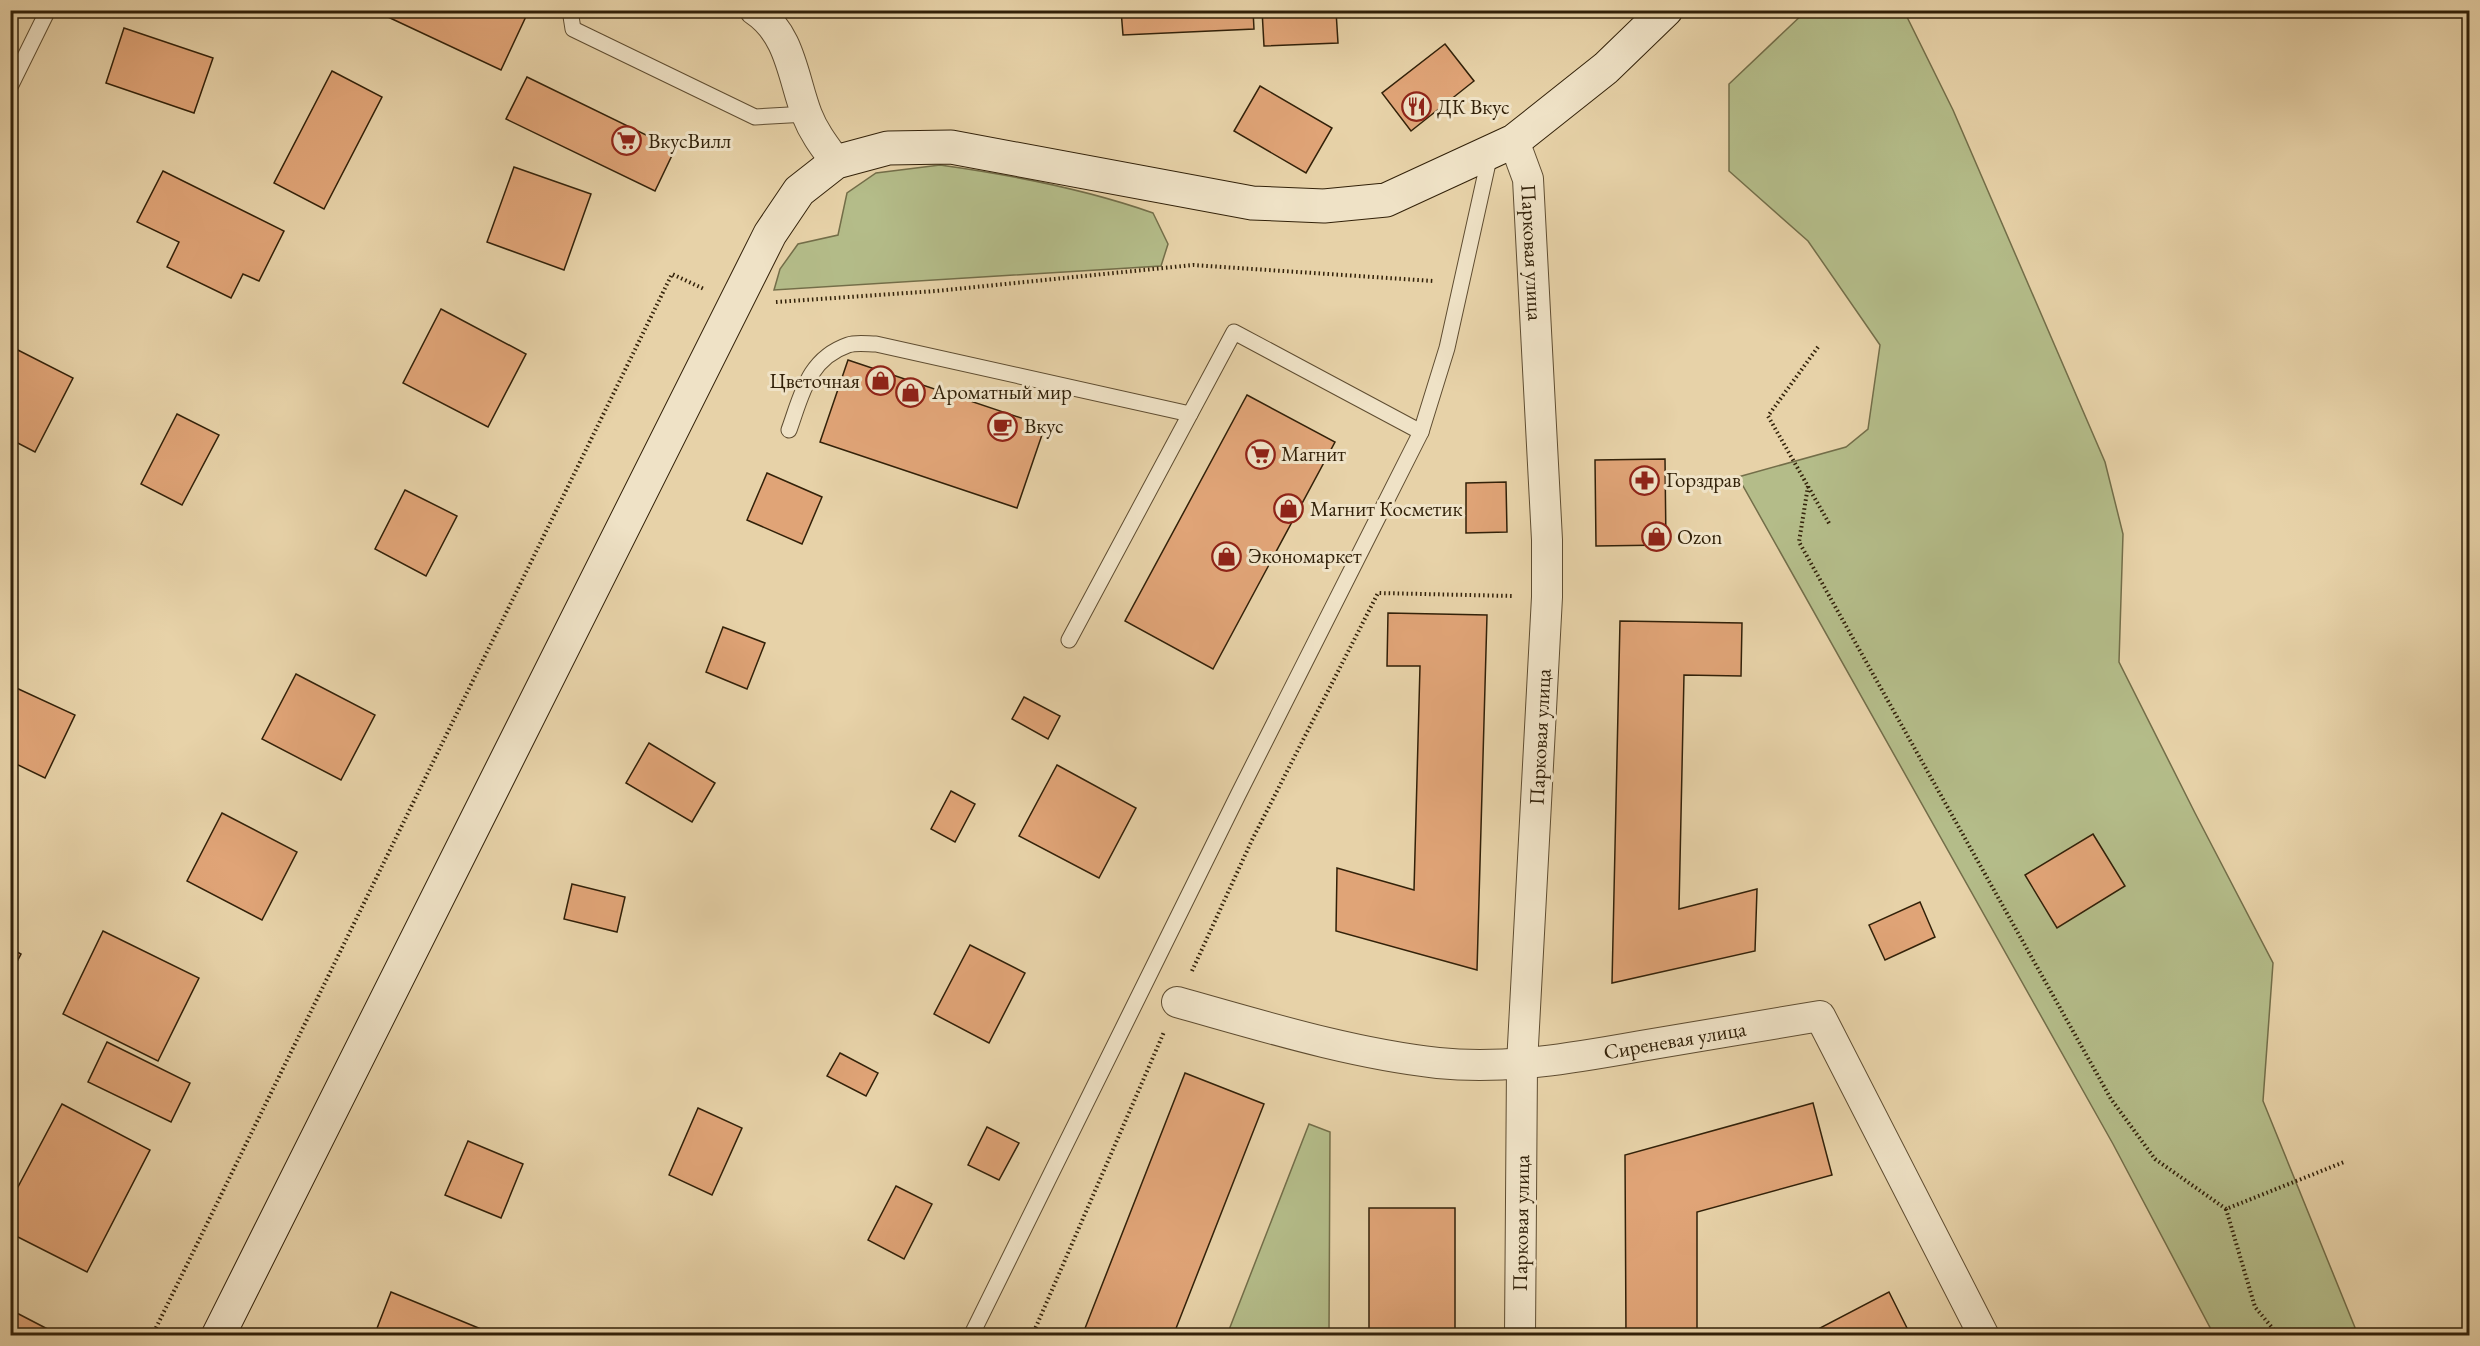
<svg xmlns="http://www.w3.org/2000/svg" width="2480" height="1346" font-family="'EB Garamond',serif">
<rect width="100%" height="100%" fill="#e7d2a8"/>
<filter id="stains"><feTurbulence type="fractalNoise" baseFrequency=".00333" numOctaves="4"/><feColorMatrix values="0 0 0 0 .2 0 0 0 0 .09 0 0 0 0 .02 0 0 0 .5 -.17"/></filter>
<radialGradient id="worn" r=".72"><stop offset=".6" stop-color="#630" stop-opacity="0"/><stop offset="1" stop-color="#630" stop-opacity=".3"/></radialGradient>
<g fill="#b4bc89" stroke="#736e49" stroke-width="1.5">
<polygon points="1806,11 1904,11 1953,110 2105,462 2123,534 2119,662 2195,813 2273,963 2263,1101 2358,1335 2214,1335 2113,1144 1738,477 1846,447 1868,429 1880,345 1808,241 1729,171 1729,84"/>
<path d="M940 165C1012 175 1085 189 1153 213L1168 244 1161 266 774 290 780 269 798 244 838 235 847 193 876 173Z"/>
<polygon points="1309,1124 1330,1132 1329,1335 1227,1335"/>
</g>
<g fill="#e0a477" stroke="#322109" stroke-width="1.5">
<polygon points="373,10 529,10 501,70"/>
<polygon points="1121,10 1253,10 1254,29 1123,35"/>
<polygon points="1262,10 1338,10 1336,11 1338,43 1264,46"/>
<polygon points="124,28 213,58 194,113 106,83"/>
<polygon points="1445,44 1474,81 1411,131 1382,93"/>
<polygon points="332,71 382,97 324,209 274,183"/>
<polygon points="527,77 675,149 655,191 506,119"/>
<polygon points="1260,86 1332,128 1306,173 1234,131"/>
<polygon points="514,167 591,194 564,270 487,242"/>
<polygon points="163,171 284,231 259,281 243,274 231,298 167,267 179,242 137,222"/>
<polygon points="441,309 526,354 488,427 403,383"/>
<polygon points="10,346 73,378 35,452 10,439"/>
<polygon points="848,360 1045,426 1017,508 820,442"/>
<polygon points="1247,395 1335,442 1213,669 1125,621"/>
<polygon points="177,414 219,435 182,505 141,484"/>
<polygon points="1665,459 1666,545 1596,546 1595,460"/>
<polygon points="767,473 822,497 802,544 747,520"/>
<polygon points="1506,482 1507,532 1466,533 1466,483"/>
<polygon points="405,490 457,516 426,576 375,549"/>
<polygon points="1388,613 1487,615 1477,970 1336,931 1337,868 1414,890 1420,666 1387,666"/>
<polygon points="1620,621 1742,623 1741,676 1684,675 1679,909 1757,889 1755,951 1612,983"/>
<polygon points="723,627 765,643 747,689 706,672"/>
<polygon points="296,674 375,715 341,780 262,739"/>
<polygon points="12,686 75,715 45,778 10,761"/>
<polygon points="1024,697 1060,716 1048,739 1012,719"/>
<polygon points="649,743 715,783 692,822 626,783"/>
<polygon points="1057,765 1136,808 1099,878 1019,836"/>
<polygon points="951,791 975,804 955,842 931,829"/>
<polygon points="222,813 297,852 262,920 187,881"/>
<polygon points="2093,834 2125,886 2057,928 2025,875"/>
<polygon points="572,884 625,897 617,932 564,919"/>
<polygon points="1920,902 1935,937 1885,960 1869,925"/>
<polygon points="103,931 199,978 158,1061 63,1014"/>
<polygon points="970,945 1025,973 989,1043 934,1014"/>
<polygon points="10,948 21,954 10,975"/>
<polygon points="107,1042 190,1083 171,1122 88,1082"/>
<polygon points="840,1053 878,1073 866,1096 827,1076"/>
<polygon points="1185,1073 1264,1104 1173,1336 1082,1336"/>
<polygon points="1813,1103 1832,1175 1697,1212 1697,1336 1626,1336 1625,1155"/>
<polygon points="62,1104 150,1150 87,1272 10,1233 10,1202"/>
<polygon points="698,1108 742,1128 712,1195 669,1175"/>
<polygon points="987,1127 1019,1143 999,1180 968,1165"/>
<polygon points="468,1141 523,1164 501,1218 445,1195"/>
<polygon points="896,1186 932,1204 904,1259 868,1240"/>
<rect x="1369" y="1208" width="86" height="128"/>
<polygon points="391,1292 498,1336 374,1336"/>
<polygon points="1889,1292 1911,1336 1824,1336 1820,1328"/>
<polygon points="11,1310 61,1336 10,1336"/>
</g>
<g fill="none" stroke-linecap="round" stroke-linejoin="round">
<defs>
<g id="lane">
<polyline points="570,10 573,29 755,117 807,114"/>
<polyline points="10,87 48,10"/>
<path d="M789 430C802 394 808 359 848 345 856 342 868 344 876 344L1190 414"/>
<polyline points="1069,640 1234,332 1421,432"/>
<polyline points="971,1336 1238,795 1421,432 1447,348 1490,154"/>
</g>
<g id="street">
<path d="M755 10C791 34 793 79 807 115 814 133 825 147 836 162"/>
<path id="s1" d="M1514 141 1528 179 1547 540V597L1522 1064 1520 1336"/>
<path id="s2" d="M1177 1002C1263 1026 1349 1053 1438 1063 1506 1070 1574 1058 1641 1046 1701 1036 1760 1026 1820 1016L1984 1336"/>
</g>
<polyline id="secondary" points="218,1336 770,234 799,191 836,162 888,148 951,147 1252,203 1324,206 1386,200 1514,141 1606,68 1666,10"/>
</defs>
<use href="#lane" stroke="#5f4d31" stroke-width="17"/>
<use href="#street" stroke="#5f4d31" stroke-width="32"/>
<use href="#secondary" stroke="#322109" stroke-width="35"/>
<g stroke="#322109" stroke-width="4" stroke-dasharray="1.5 3" stroke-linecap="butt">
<polyline points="776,302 936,291 1193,265 1433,281"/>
<polyline points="1818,347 1768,416 1830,525"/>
<polyline points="1808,486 1799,542 2111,1099 2155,1159 2226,1209 2344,1162"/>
<polyline points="1192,971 1252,840 1378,593 1513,596"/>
<polyline points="2226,1209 2255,1307 2279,1336"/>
<polyline points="152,1336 672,274 704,289"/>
<polyline points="1032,1336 1164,1032"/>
</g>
<use href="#lane" stroke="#efe2c6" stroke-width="15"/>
<use href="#street" stroke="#efe2c6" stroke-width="30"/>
<use href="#secondary" stroke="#efe2c6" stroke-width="33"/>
</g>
<defs>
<symbol id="restaurant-ring" viewBox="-11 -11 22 22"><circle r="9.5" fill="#efe2c6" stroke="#8f2418" stroke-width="1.5"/><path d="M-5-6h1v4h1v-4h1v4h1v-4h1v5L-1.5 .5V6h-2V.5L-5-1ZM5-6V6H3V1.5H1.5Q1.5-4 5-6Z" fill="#8f2418"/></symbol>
<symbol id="supermarket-ring" viewBox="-11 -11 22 22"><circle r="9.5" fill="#efe2c6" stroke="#8f2418" stroke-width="1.5"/><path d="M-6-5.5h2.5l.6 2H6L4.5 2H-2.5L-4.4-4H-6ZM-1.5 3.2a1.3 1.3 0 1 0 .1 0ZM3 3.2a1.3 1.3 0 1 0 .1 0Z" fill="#8f2418"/></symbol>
<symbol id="shop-ring" viewBox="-11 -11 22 22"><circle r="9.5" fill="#efe2c6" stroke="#8f2418" stroke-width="1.5"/><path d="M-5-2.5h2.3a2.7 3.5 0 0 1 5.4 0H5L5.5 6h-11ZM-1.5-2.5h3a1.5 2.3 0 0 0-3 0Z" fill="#8f2418"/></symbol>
<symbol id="cafe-ring" viewBox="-11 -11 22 22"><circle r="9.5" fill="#efe2c6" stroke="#8f2418" stroke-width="1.5"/><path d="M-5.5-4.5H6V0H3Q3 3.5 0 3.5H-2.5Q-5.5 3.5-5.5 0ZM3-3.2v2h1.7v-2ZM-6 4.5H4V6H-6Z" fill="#8f2418"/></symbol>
<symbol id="pharmacy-ring" viewBox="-11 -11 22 22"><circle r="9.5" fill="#efe2c6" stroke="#8f2418" stroke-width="1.5"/><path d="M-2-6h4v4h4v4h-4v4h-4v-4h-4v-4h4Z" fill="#8f2418"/></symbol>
</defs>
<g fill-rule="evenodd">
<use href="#restaurant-ring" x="1400" y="90" width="33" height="33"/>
<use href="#supermarket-ring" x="610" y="124" width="33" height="33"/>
<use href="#shop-ring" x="864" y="364" width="33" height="33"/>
<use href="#shop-ring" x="894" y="376" width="33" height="33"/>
<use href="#cafe-ring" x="986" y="410" width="33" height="33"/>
<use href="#supermarket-ring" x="1244" y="438" width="33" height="33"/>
<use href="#pharmacy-ring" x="1628" y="464" width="33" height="33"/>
<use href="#shop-ring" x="1272" y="492" width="33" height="33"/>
<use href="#shop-ring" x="1640" y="520" width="33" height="33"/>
<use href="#shop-ring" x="1210" y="540" width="33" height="33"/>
</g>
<g text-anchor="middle" stroke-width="6" stroke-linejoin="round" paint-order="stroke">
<g font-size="21" fill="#322109" stroke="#efe2c6" text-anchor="start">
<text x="1437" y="114">ДК Вкус</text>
<text x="648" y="148">ВкусВилл</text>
<text x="860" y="388" text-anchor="end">Цветочная</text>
<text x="932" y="399">Ароматный мир</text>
<text x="1024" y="433">Вкус</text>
<text x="1281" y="461">Магнит</text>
<text x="1666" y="487">Горздрав</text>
<text x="1310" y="516">Магнит Косметик</text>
<text x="1677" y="544">Ozon</text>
<text x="1248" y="563">Экономаркет</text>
</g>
<g font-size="21" fill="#322109" stroke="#efe2c6">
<text dy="7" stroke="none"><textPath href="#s1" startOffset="114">Парковая улица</textPath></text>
<text transform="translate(1540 737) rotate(-87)" y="7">Парковая улица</text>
<text dy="7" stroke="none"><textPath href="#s2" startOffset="507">Сиреневая улица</textPath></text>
<text transform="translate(1521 1223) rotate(-89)" y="7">Парковая улица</text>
</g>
</g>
<rect width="2480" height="1346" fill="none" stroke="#e7d2a8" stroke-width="36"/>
<rect x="12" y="12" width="2456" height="1322" fill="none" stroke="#322109" stroke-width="3"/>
<rect x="18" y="18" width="2444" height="1310" fill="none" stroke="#322109" stroke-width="1.5"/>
<rect width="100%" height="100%" filter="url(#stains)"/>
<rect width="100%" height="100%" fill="url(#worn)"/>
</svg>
